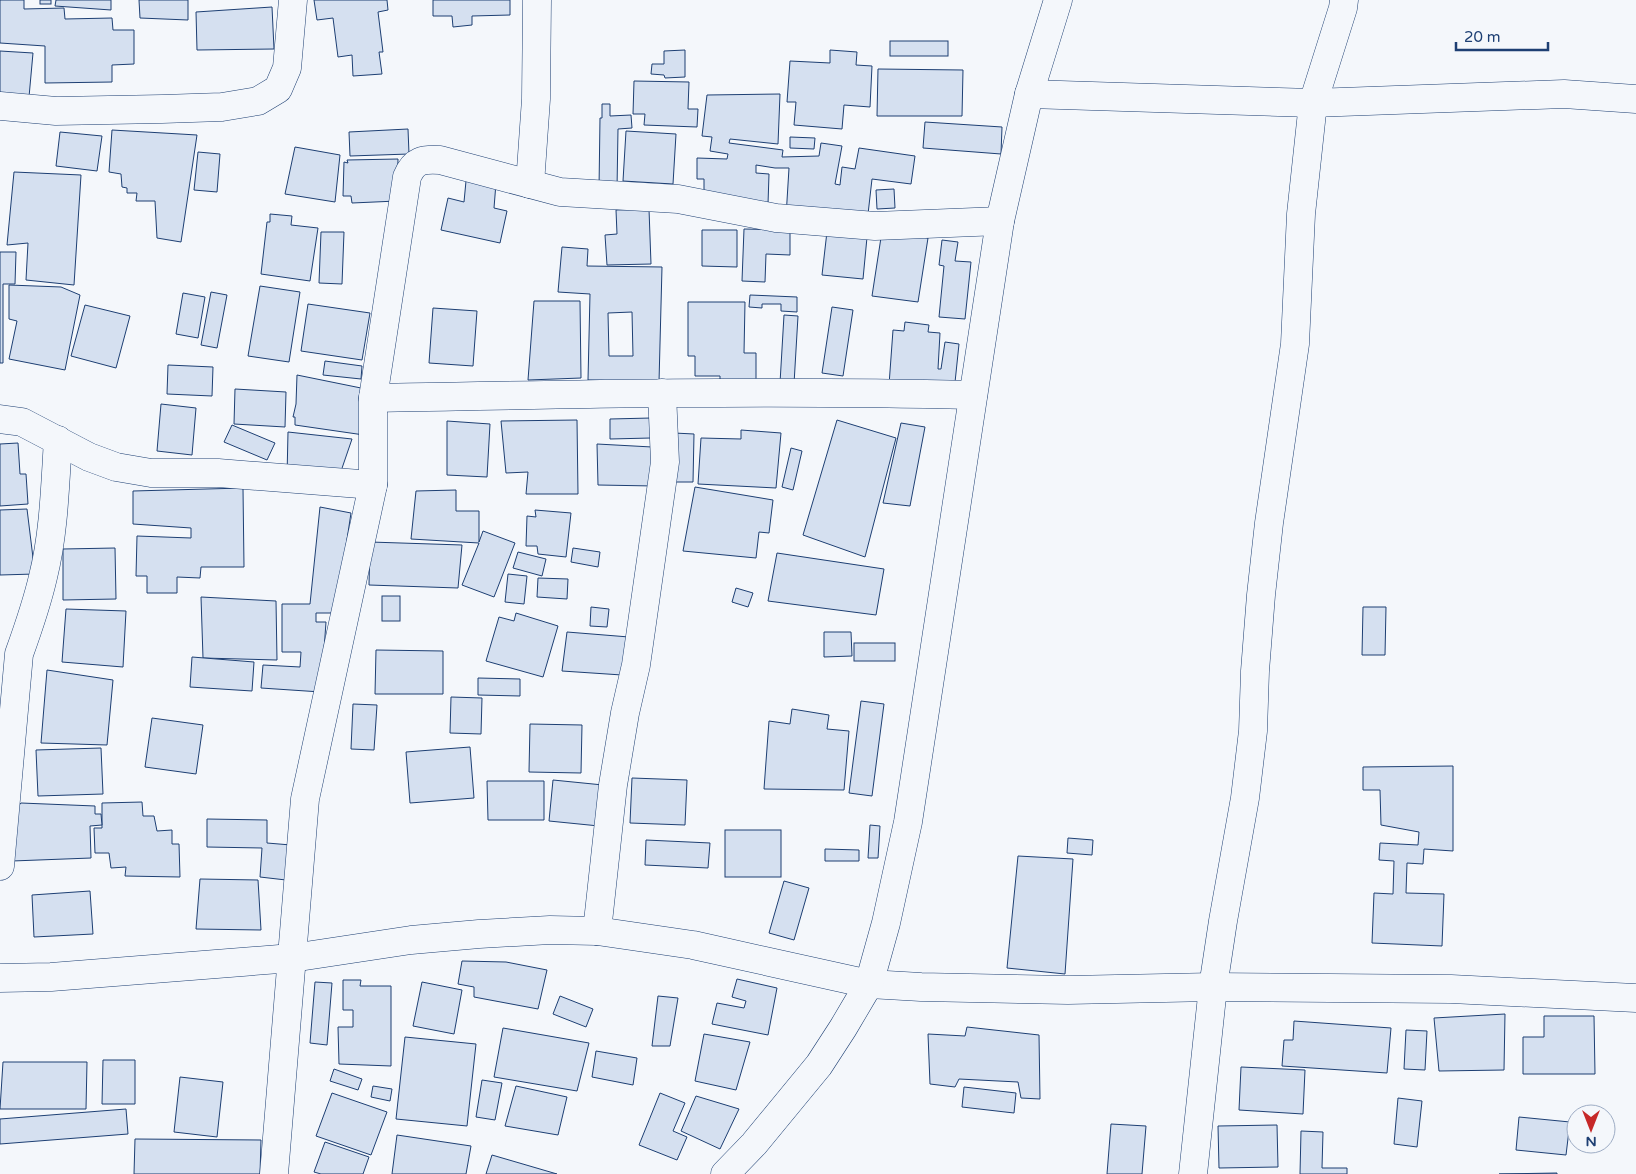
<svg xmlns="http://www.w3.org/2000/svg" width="1636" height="1174" font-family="'Varela Round',sans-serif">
<rect width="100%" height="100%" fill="#f4f7fb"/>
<g fill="#d5e0f0" stroke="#1d3f73" fill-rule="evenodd">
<polygon points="0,0 24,0 24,9 64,8 65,19 112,18 113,30 134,30 134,64 112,65 112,82 45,83 45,46 0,43"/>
<rect x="40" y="0" width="11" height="4"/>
<polygon points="56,0 111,0 111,10 55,6"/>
<polygon points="139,0 188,0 188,20 140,18"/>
<polygon points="314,0 387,0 388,10 378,12 383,52 379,52 382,74 353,76 352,55 338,57 333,18 317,20"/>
<polygon points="433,0 510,0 510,15 472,16 472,25 453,27 452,16 433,16"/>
<polygon points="272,7 274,49 197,50 196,12"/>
<rect x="890" y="41" width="58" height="15"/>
<polygon points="685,50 685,77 665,78 664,75 651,74 652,64 664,64 664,51"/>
<polygon points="830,50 857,52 856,65 872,66 870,107 844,105 842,129 794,125 796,102 787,102 790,61 830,63"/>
<polygon points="0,51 33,53 29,97 0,96"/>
<polygon points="878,69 963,70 962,116 877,116"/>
<polygon points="634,81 689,82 688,109 698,109 697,127 644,125 645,114 633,114"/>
<polygon points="780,94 778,144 730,139 729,143 783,150 782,157 819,156 821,143 842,146 835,184 840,185 842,167 855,169 859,148 915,156 911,184 872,179 867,223 786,217 789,168 775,168 756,165 756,173 769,174 768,204 704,202 704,179 697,179 697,158 727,159 728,154 710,151 712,137 702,136 707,95"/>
<polygon points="602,104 610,104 610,116 631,115 632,128 618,129 617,189 599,189 600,118 602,118"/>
<polygon points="925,122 1002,127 1001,154 923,148"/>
<polygon points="408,129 409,154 350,156 349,132"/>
<polygon points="112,130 197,135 181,242 157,238 155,201 136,201 137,193 127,193 127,188 122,187 121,174 109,172"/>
<polygon points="626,131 676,134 673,184 623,181"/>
<polygon points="60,132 102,136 97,171 56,166"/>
<polygon points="790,137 815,138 814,149 790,148"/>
<polygon points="295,147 340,155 335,202 285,194"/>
<polygon points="198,152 220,154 217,192 194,190"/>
<polygon points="398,159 397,201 352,203 351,196 343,196 344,162 348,163 347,160"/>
<polygon points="14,172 81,175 74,285 26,280 28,243 7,245"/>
<polygon points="466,181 496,183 494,208 507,211 500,243 441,230 448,198 464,202"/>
<polygon points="894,189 895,208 877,209 876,190"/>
<polygon points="649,209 651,264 607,265 605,235 617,234 616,210"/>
<polygon points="270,214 292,216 291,225 318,228 310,281 261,274 267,222 270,222"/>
<polygon points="828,223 868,227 863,279 822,275"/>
<polygon points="744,229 790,230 790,255 766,254 765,282 742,281"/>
<polygon points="702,230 737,230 737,267 702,266"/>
<polygon points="882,231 928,238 918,302 872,296"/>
<polygon points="321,232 344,232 342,284 319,283"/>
<polygon points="942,240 958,242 955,261 971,262 965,319 939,317 944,266 939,265"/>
<path d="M562 247 588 249 587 266 662 267 659 382 588 380 590 294 558 292ZM632 312 633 356H609L608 313Z"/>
<polygon points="0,252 16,252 15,284 3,284 3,363 0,363"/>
<polygon points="9,285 61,287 80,295 65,370 9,359 17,321 9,319"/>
<polygon points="260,286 300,292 289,362 248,356"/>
<polygon points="211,292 227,295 217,348 201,345"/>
<polygon points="183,293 205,297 198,338 176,334"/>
<polygon points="750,295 797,297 797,312 781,311 781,304 762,304 762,308 749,307"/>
<polygon points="534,301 580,301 581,378 528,380"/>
<polygon points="688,302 745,302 744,353 756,353 756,385 720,384 720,376 695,376 695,356 688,356"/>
<polygon points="308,304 370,313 362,360 301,351"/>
<polygon points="85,305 130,316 116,368 71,356"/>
<polygon points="832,307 853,310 843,376 822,373"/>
<polygon points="433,308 477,311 473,366 429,363"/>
<polygon points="784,315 798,316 794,384 780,383"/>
<polygon points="905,322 929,325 928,332 940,333 938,369 941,369 945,342 959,344 954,392 889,385 893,330 904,331"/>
<polygon points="325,361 362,366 361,379 323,375"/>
<polygon points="168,365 213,367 212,396 167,394"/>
<polygon points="297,375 361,388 364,435 295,425 295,417 293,417 296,404"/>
<polygon points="235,389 286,392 285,427 234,424"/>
<polygon points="161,404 196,408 192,455 157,451"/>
<polygon points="651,418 651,438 610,439 610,419"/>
<polygon points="577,420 578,494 526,494 528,472 506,473 501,421"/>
<polygon points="837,420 896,438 865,557 803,535"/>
<polygon points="447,421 490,424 487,477 447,475"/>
<polygon points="901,423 925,427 910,506 883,503"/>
<polygon points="232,425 275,443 267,460 224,442"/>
<polygon points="741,430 781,433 776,488 698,484 701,438 741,439"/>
<polygon points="288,432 352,439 339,477 287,477"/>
<polygon points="674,433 694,434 693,482 673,482"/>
<polygon points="18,443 20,474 26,474 28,504 0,506 0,444"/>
<polygon points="597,444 652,447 654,486 598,485"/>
<polygon points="791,448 802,451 793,490 782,487"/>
<polygon points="695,487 773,500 769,533 759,532 756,558 683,551"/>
<polygon points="243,488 244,567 201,567 200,578 177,577 177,593 147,593 147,576 136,576 137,536 191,538 191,528 133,524 133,491"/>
<polygon points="456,490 456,511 479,511 479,542 483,531 515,543 494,597 462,585 479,543 411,539 416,491"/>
<polygon points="320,507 351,513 338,599 332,613 316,613 316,622 326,622 321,692 261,688 263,665 300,667 301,652 282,652 282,604 310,604"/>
<polygon points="27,509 35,574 0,575 0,510"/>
<polygon points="535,510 571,513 566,557 538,554 537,546 526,546 527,516 536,517"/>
<polygon points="370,542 462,545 458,588 369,585"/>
<polygon points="115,548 116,599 63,600 63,549"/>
<polygon points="573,548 600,552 598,567 571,562"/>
<polygon points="518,552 546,559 542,576 513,568"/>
<polygon points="777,553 884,569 876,615 768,601"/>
<polygon points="508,574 527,576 524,604 505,602"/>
<polygon points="538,578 568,579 567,599 537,597"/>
<polygon points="736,588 753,593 748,607 732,602"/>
<rect x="382" y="596" width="18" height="25"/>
<polygon points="201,597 276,601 277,660 203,658"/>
<polygon points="591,607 609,609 607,627 590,626"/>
<polygon points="1363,607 1386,607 1385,655 1362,655"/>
<polygon points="66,609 126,611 123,667 62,662"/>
<polygon points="516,613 558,626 543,677 486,661 499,617 514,621"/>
<polygon points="567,632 629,637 622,675 562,671"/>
<polygon points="824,632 851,632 852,656 824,657"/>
<rect x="854" y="643" width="41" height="18"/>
<polygon points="376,650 443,651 443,694 375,694"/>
<polygon points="192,657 254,662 252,691 190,687"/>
<polygon points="47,670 113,680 107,745 41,743"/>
<polygon points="478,678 520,679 520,696 478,695"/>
<polygon points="451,697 482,698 481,734 450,733"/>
<polygon points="861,701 884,704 872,796 849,793"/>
<polygon points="353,704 377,705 374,750 351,749"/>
<polygon points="792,709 829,715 827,729 849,731 844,790 764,789 769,721 790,724"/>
<polygon points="152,718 203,725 196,774 145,767"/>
<polygon points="530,724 582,725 581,773 529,772"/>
<polygon points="470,747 474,798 410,803 406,752"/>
<polygon points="101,748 103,794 38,796 36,750"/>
<polygon points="1453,766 1453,851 1424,849 1423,864 1407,863 1406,893 1444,894 1442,946 1372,943 1374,893 1393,894 1394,861 1379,860 1380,843 1418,845 1419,832 1381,825 1380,790 1363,790 1363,767"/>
<polygon points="632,778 687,780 685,825 630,823"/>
<polygon points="553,780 603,785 599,826 549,821"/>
<polygon points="487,781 544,781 544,820 488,820"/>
<polygon points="142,802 143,816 154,816 157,831 172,830 172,844 179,844 180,877 125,876 126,867 111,868 109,853 95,853 94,828 102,828 102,803"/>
<polygon points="21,803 95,806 95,814 101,814 102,825 90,826 91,858 12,861 14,811"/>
<polygon points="207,819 267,820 267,843 291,845 286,880 260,877 262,848 207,847"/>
<polygon points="870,825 880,826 878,858 868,858"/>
<rect x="725" y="830" width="56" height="47"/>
<polygon points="1068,838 1093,840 1092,855 1067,853"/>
<polygon points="646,840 710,843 708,868 645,865"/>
<polygon points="825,849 859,850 859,861 825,861"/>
<polygon points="1018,856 1073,859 1065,974 1007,968"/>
<polygon points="200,879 258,880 261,930 196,929"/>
<polygon points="784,881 809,888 794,940 769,933"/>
<polygon points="90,891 93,934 34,937 32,895"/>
<polygon points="462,961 506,962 547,970 538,1009 474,997 474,987 458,984"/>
<polygon points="737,979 777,988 768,1035 712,1024 717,1003 744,1008 746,1001 732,997"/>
<polygon points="343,980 361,980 360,986 391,986 391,1066 339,1064 338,1027 353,1027 353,1010 343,1010"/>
<polygon points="315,982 332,983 327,1045 310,1043"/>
<polygon points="422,982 462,990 454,1034 413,1026"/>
<polygon points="560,996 593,1009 586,1027 553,1014"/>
<polygon points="658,996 678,998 670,1046 652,1046"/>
<polygon points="1505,1014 1504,1070 1439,1071 1434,1018"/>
<polygon points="1544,1016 1594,1016 1595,1074 1523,1074 1523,1037 1544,1037"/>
<polygon points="1294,1021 1391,1028 1387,1073 1282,1066 1284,1040 1293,1040"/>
<polygon points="967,1027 1039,1035 1040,1099 1021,1098 1018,1082 959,1079 955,1087 930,1084 928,1034 965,1036"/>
<polygon points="503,1028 589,1043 577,1091 494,1077"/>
<polygon points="1406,1030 1427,1031 1425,1070 1404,1069"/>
<polygon points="704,1034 750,1042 736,1090 695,1081"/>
<polygon points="405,1037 476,1044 467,1126 396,1119"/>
<polygon points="596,1051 637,1058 633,1085 592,1077"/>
<polygon points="103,1060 135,1060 135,1104 102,1104"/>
<polygon points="3,1062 87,1062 86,1109 0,1109"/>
<polygon points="1241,1067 1305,1070 1303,1114 1239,1110"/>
<polygon points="334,1069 362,1079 358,1090 330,1081"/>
<polygon points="180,1077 223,1082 217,1137 174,1132"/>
<polygon points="482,1080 502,1083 495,1120 476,1117"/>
<polygon points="373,1086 392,1089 390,1101 371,1097"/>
<polygon points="516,1086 567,1097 558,1135 505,1126"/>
<polygon points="964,1087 1016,1093 1014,1113 962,1107"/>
<polygon points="332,1093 387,1112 371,1155 316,1136"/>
<polygon points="660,1093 685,1103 673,1131 687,1137 677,1160 639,1145"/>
<polygon points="696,1096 739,1109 720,1149 681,1131"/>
<polygon points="1398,1098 1422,1101 1417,1147 1394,1144"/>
<polygon points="126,1109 128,1134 0,1144 0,1119"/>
<polygon points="1519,1117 1570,1122 1566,1155 1516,1150"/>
<polygon points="1111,1124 1146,1126 1142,1174 1107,1174"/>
<polygon points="1277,1125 1278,1167 1219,1168 1218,1126"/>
<polygon points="1301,1131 1323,1132 1322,1168 1347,1168 1347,1174 1300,1174"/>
<polygon points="397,1135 471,1146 466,1174 392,1174"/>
<polygon points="135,1139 261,1140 260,1174 134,1174"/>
<polygon points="325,1142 369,1157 363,1174 321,1174 314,1172"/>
<polygon points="492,1155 557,1174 486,1174"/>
<polygon points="1557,1173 1557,1174 1499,1174"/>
</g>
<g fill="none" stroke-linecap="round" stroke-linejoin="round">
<defs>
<g id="minor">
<polyline points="1029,94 1313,103 1564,94 1636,99"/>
<polyline points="0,106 56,111 162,109 222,107 258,101 278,89 287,68 293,0"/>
<polyline points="530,184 536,99 537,0"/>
<path d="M373 398C573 394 773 390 973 395"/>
<polyline points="0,419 22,422 89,457 116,467 151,473 218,473 373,485"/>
<path d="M0 866 19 654C28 629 37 603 43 577 54 533 55 486 58 440"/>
<polyline points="597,931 613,785 625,713 636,665 665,462 662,393"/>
<polyline points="0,978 51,977 292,958 411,940 479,934 550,930 597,931 693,945 869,984 921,987 1068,990 1213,987 1451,989 1636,998"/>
<path d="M274 1174 305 799 373 485V398L407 177C414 160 423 159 440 160L560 192 678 199 776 218 875 226 1000 221"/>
<polyline points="725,1174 754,1144 819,1065 843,1028 869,984 886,923 908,822 1000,221 1029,94 1058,0"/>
<polyline points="1193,1174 1213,987 1223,921 1245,798 1253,731 1255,671 1261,595 1269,523 1295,344 1301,214 1313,103 1343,8 1344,0"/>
</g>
</defs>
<use href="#minor" stroke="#1d3f73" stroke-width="29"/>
<use href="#minor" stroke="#f4f7fb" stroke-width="28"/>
</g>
<g transform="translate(1591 1129) rotate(180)"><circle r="24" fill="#f4f7fb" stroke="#9eadc5"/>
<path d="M0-4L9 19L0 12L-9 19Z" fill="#c62828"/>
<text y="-8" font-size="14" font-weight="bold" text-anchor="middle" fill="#1d3f73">N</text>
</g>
<path d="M1456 42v8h92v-8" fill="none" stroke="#1d3f73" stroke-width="2.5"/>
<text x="1464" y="42" font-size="15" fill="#1d3f73" stroke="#f4f7fb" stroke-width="4" paint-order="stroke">20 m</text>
</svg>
